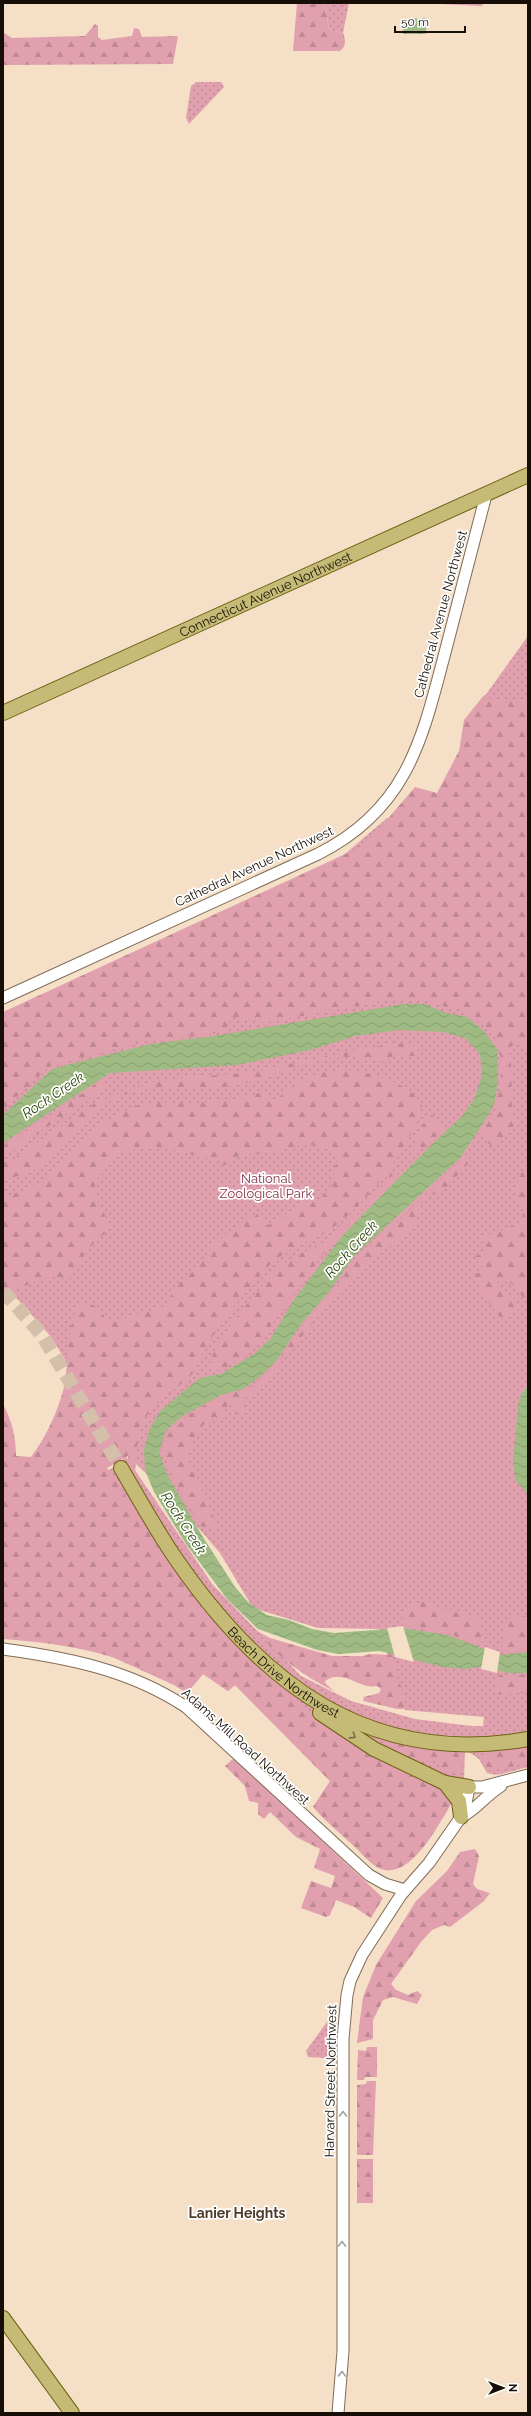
<svg xmlns="http://www.w3.org/2000/svg" width="531" height="2416" font-family="Raleway,sans-serif">
<defs>
<pattern id="grass-dots" width="8" height="8" patternUnits="userSpaceOnUse"><rect width="8" height="8" fill="#e0a0ad"/><path d="M2 2h.1M6 6h.1" fill="none" stroke="#bf8993" stroke-width="1.8" stroke-linecap="round"/></pattern>
<pattern id="forest-firs" width="22" height="20" patternUnits="userSpaceOnUse"><rect width="22" height="20" fill="#e0a0ad"/><path d="M5 1l3.5 6h-7zM16 11l3.5 6h-7z" fill="#bf8993"/></pattern>
<pattern id="water-waves" width="16" height="10" patternUnits="userSpaceOnUse"><rect width="16" height="10" fill="#9fbb83"/><path d="M0 5q4-4 8 0t8 0" fill="none" stroke="#88a070"/></pattern>
</defs>
<rect width="100%" height="100%" fill="#f5dfc7"/>
<g fill="url(#grass-dots)">
<polygon points="325,3 349,3 343,33 329,30"/>
<polygon points="420,3 483,3 482,6"/>
<polygon points="196,82 221,82 224,87 189,124 186,118 191,86"/>
<polygon points="528,636 528,1767 497,1775 487,1773 479,1759 465,1749 464,1781 443,1818 330,1781 235,1685 228,1691 203,1674 187,1693 174,1685 108,1655 108,1471 126,1457 213,1585 301,1676 351,1701 415,1719 471,1726 483,1726 484,1717 405,1710 379,1629 318,1628 253,1608 220,1553 177,1503 115,1444 52,1338 3,1283 3,1015 338,860 387,818 436,822 472,714"/>
<polygon points="334,2012 336,2014 332,2052 326,2058 308,2057 306,2051"/>
</g>
<g fill="url(#forest-firs)">
<path d="M297 3H325L329 30 343 33C346 40 346 47 340 51H293Z"/>
<polygon points="95,24 98,26 98,37 102,40 132,36 134,28 139,29 142,37 178,36 173,64 3,65 3,32 12,38 85,36"/>
<polygon points="484,695 492,699 528,700 528,1048 524,1049 518,1043 508,1048 511,1062 512,1109 516,1123 501,1140 492,1147 479,1132 494,1114 501,1082 501,1059 494,1034 461,1009 442,1006 421,999 394,999 265,1023 232,1017 225,1031 206,1035 148,1041 51,1065 3,1110 3,1012 354,850 379,829 415,787 437,793 459,751 464,720"/>
<path d="M403 1043 415 1046 423 1057 395 1054 392 1060C377 1065 356 1055 338 1057 299 1061 262 1084 224 1087 194 1090 163 1085 133 1092 92 1102 73 1140 42 1165 32 1174 15 1176 3 1181V1162L13 1159 98 1101 149 1083 165 1079 246 1073 360 1049Z"/>
<path d="M343 1069C362 1070 417 1084 422 1106 410 1148 371 1199 336 1225 313 1242 285 1248 265 1270 246 1292 224 1317 209 1341 203 1351 199 1365 192 1374 185 1382 175 1388 167 1395 134 1423 139 1433 135 1472L132 1471 127 1463 128 1456 107 1468 173 1569 208 1612C211 1618 211 1627 215 1632 220 1639 231 1640 238 1646 262 1668 285 1693 311 1714 343 1740 379 1758 415 1776 428 1783 435 1790 450 1794L448 1798 452 1802C439 1824 411 1880 381 1869 372 1866 362 1854 355 1847 341 1834 326 1822 313 1807L330 1781 235 1685 228 1691 203 1674 187 1693C130 1654 70 1644 3 1639V1404C12 1421 16 1437 16 1456L31 1457C46 1437 56 1415 63 1391 70 1367 65 1318 82 1301L95 1306 107 1319 116 1321 164 1306 179 1283 196 1269 216 1242 243 1221 257 1214 266 1226 308 1201 310 1203 321 1198 336 1178 332 1171 340 1158 327 1148 306 1144 268 1153 240 1155 222 1167 220 1161C213 1157 203 1158 195 1156 175 1149 157 1143 136 1151L131 1148C121 1152 94 1177 95 1188 95 1198 107 1218 111 1228L91 1246 69 1279C42 1271 30 1289 3 1291V1198L45 1181 102 1123 134 1106 155 1102 197 1103 236 1099 267 1091 272 1100C284 1096 288 1089 297 1082 309 1074 329 1071 343 1069Z"/>
<polygon points="99,1081 103,1082 107,1086 106,1090 81,1104 11,1152 3,1155 3,1146 61,1109"/>
<path d="M430 1112 444 1130 414 1156C411 1142 423 1124 430 1112Z"/>
<path d="M465 1153 471 1160 445 1189 428 1196 420 1206 416 1220 411 1227 394 1243 366 1263 343 1292 321 1313 257 1392 242 1399 246 1410 235 1414 232 1406 228 1405 224 1409 223 1417C203 1424 198 1424 193 1445 192 1448 188 1451 186 1455 191 1467 217 1520 217 1528 211 1531 206 1529 201 1526 185 1500 170 1476 161 1447 168 1426 209 1399 230 1393 235 1392 242 1392 247 1389 261 1382 268 1367 281 1359L283 1353 301 1327 323 1300 335 1290 355 1258 400 1220 459 1161Z"/>
<path d="M528 1163V1300L526 1301 510 1282 498 1281 499 1287 516 1299 519 1309 501 1319 479 1289 478 1282 472 1276 473 1274 483 1272 484 1269 474 1256 484 1254 486 1247 484 1242 474 1241 521 1222 524 1207C522 1204 517 1200 516 1197 513 1188 522 1169 528 1163Z"/>
<path d="M399 1166 403 1168 381 1195 345 1228 323 1254 299 1288 280 1310 263 1341 224 1369 211 1370C202 1353 264 1282 278 1269 294 1254 314 1248 333 1237 342 1230 351 1220 360 1212 375 1199 384 1179 399 1166Z"/>
<polygon points="427,1600 442,1610 465,1611 480,1622 482,1627 482,1645 463,1640 449,1633 431,1632 416,1626 405,1626 402,1617 407,1608"/>
<polygon points="528,1616 528,1650 500,1653 507,1618"/>
<path d="M257 1631 270 1638 332 1656H363L370 1654 392 1655 397 1671 396 1678C404 1688 405 1697 406 1709H397L363 1701 364 1697 379 1693 381 1689 377 1686C359 1690 344 1668 325 1681L326 1684 334 1691C303 1676 278 1657 257 1631Z"/>
<polygon points="499,1675 528,1675 528,1692 501,1695 497,1693 496,1687"/>
<polygon points="390,1741 440,1749 465,1750 461,1772 440,1771 441,1764 439,1761 429,1760 424,1766 380,1747 384,1742"/>
<path d="M528 1744V1763C514 1765 503 1770 488 1770L482 1764 484 1748Z"/>
<polygon points="234,1758 383,1898 371,1918 354,1907 336,1900 330,1915 326,1917 301,1908 311,1881 331,1888 335,1876 314,1868 320,1849 296,1837 270,1812 264,1819 258,1814 258,1803 249,1801 245,1786 225,1766"/>
<polygon points="475,1849 479,1856 473,1884 477,1889 490,1893 484,1901 450,1927 444,1925 432,1930 421,1942 391,1984 396,1990 408,1995 417,1991 422,1995 417,2004 393,1997 383,2000 373,2020 373,2039 357,2043 363,1997 376,1965 416,1901 447,1871 460,1852"/>
<polygon points="367,2047 377,2047 377,2077 365,2077 364,2080 357,2080 358,2050 366,2051"/>
<polygon points="367,2081 376,2081 373,2155 357,2155 357,2085 366,2084"/>
<rect x="357" y="2159" width="16" height="44"/>
</g>
<g fill="url(#water-waves)">
<polygon points="427,18 426,34 403,34 402,19"/>
<polygon points="404,1004 425,1004 446,1013 467,1017 484,1031 497,1049 498,1082 494,1105 484,1122 460,1158 354,1256 329,1292 301,1324 277,1360 262,1375 243,1389 221,1395 184,1415 166,1430 159,1452 167,1474 201,1534 235,1587 249,1603 267,1615 289,1620 312,1629 334,1633 402,1628 447,1635 501,1655 528,1652 528,1673 510,1673 480,1667 465,1669 442,1667 380,1651 338,1654 317,1650 258,1629 227,1599 186,1544 154,1492 145,1470 144,1450 150,1428 161,1410 200,1378 221,1374 254,1354 271,1338 293,1301 342,1236 431,1145 463,1115 475,1097 482,1075 480,1054 465,1038 443,1032 399,1030 355,1036 314,1049 237,1065 110,1073 3,1143 3,1115 52,1069 74,1063 151,1044 214,1036"/>
<polygon points="528,1386 528,1494 516,1481 513,1463 518,1405 521,1394"/>
</g>
<g fill="#f5dfc7">
<polygon points="403,1626 414,1662 395,1657 387,1628"/>
<polygon points="485,1647 500,1652 497,1673 481,1669"/>
</g>
<g fill="none" stroke-linecap="round" stroke-linejoin="round">
<polyline stroke="#d4c0aa" stroke-width="14" stroke-dasharray="14 7" stroke-linecap="butt" points="3,1291 42,1335 121,1468"/>
<defs>
<g id="minor">
<path d="M3 998 318 854C410 808 423 735 447 645 460 595 473 545 486 495"/>
<path d="M3 1649C69 1658 130 1670 186 1707L369 1875 385 1884 405 1890"/>
<path d="M461 1817C476 1810 486 1795 501 1786"/>
<polyline points="338,2413 343,2351 343,2039 347,1995 350,1981 362,1955 401,1895 429,1863 461,1817 466,1804 469,1787 482,1787 528,1775"/>
</g>
<g id="major">
<path id="s1" d="M3 713 528 475"/>
<path id="s2" d="M121 1468C139 1499 156 1530 176 1559 262 1684 369 1767 528 1739"/>
<polyline points="320,1713 374,1749 445,1783 459,1801 461,1817"/>
<polyline points="445,1783 469,1787"/>
<polyline points="3,2318 72,2413"/>
</g>
</defs>
<use href="#minor" stroke="#7f6b56" stroke-width="13"/>
<use href="#major" stroke="#6f6114" stroke-width="16"/>
<use href="#minor" stroke="#fff" stroke-width="11"/>
<use href="#major" stroke="#c5bb76" stroke-width="14"/>
</g>
<defs><path id="oneway-chevron" d="M-2-3.5L2.5 0L-2 3.5" fill="none" stroke-width="1.6" stroke-linecap="round" stroke-linejoin="round"/></defs>
<use stroke="#776e44" href="#oneway-chevron" transform="translate(353 1736) rotate(33)"/>
<g stroke="#a29f9c">
<use href="#oneway-chevron" transform="translate(343 2114) rotate(-90)"/>
<use href="#oneway-chevron" transform="translate(342 2244) rotate(-90)"/>
<use href="#oneway-chevron" transform="translate(342 2374) rotate(-88)"/>
</g>
<g text-anchor="middle" stroke-width="3.5" stroke-linejoin="round" paint-order="stroke">
<g font-size="13" fill="#170f07" stroke="#fff">
<text dy="5" stroke="none"><textPath href="#s1" startOffset="288">Connecticut Avenue Northwest</textPath></text>
<text transform="translate(440 614) rotate(-75)" y="5">Cathedral Avenue Northwest</text>
<text transform="translate(254 866) rotate(-25)" y="5">Cathedral Avenue Northwest</text>
<text dy="5" stroke="none"><textPath href="#s2" startOffset="264">Beach Drive Northwest</textPath></text>
<text transform="translate(246 1746) rotate(42)" y="5">Adams Mill Road Northwest</text>
<text transform="translate(330 2081) rotate(-89)" y="5">Harvard Street Northwest</text>
</g>
<g font-size="13" fill="#87354b" stroke="#fff">
<text x="266" y="1183">National<tspan x="266" dy="15">Zoological Park</tspan></text>
</g>
<g font-size="14" font-style="italic" fill="#2b4405" stroke="#fff">
<text transform="translate(53 1095) rotate(-34)" y="5">Rock Creek</text>
<text transform="translate(351 1249) rotate(-48)" y="5">Rock Creek</text>
<text transform="translate(184 1523) rotate(57)" y="5">Rock Creek</text>
</g>
<g font-size="14" font-weight="bold" fill="#4e3c28" stroke="#fff">
<text x="237" y="2218">Lanier Heights</text>
</g>
</g>
<rect width="531" height="2416" fill="none" stroke="#170f07" stroke-width="8"/>
<g transform="translate(503 2388) rotate(90)" stroke="#ffffff" stroke-width="3" paint-order="stroke">
<path d="M0-3L7 15L0 10L-7 15Z" fill="#170f07"/>
<text y="-6" font-size="11" font-weight="bold" text-anchor="middle" fill="#170f07">N</text>
</g>
<path d="M395 26v6h70v-6" fill="none" stroke="#170f07" stroke-width="2"/>
<text x="401" y="26" font-size="12" fill="#170f07" stroke="#ffffff" stroke-width="3" paint-order="stroke">50 m</text>
</svg>
